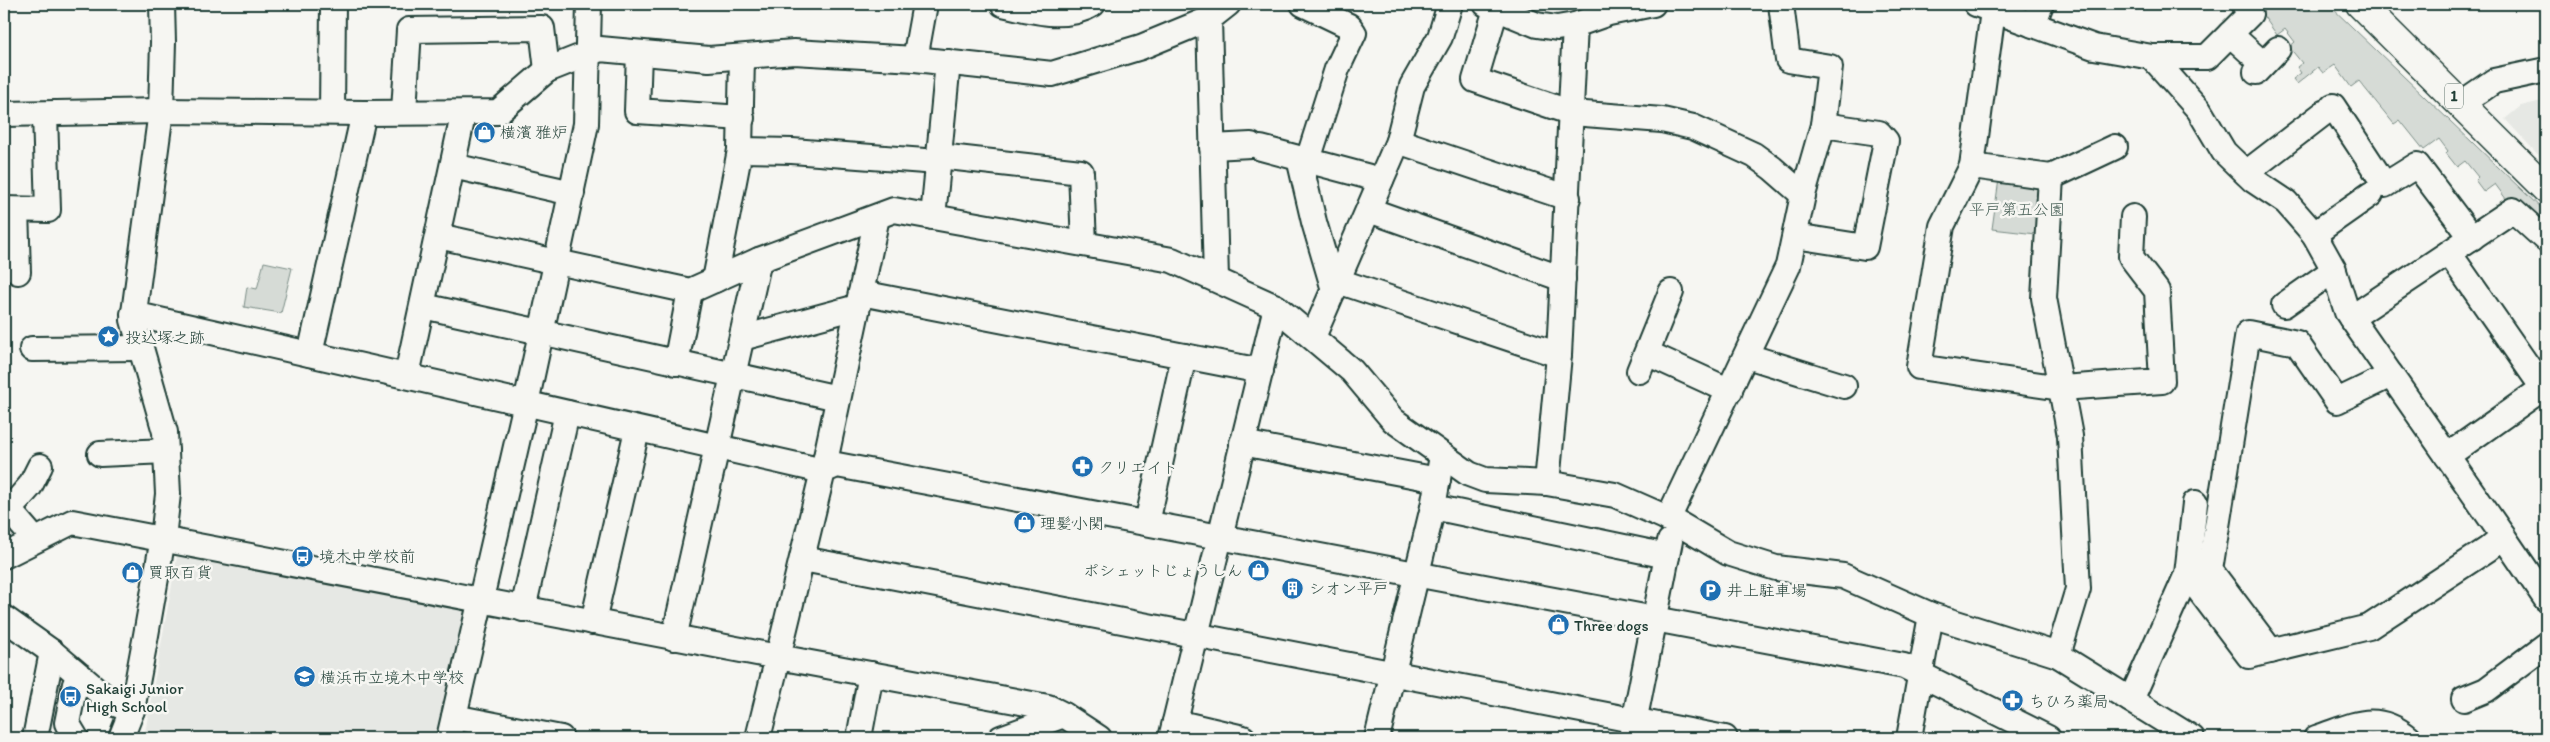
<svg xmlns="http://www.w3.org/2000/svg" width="2550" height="742" font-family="Itim,'Klee One',sans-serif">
<rect width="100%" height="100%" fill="#f6f6f2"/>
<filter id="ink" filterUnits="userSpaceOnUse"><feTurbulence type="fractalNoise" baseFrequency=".02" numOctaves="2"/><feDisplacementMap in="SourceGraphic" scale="10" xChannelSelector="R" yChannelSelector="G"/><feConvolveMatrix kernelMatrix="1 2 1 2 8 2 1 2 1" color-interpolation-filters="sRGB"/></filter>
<g filter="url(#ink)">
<g fill="#e6e8e4">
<polygon points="2546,100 2546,158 2543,160 2505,119 2521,106"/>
<polygon points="183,554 464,608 467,615 438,738 144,738 177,557"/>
</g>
<g fill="#d6dbd6" stroke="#7a8c85">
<polygon points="2255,4 2328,4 2546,213 2546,234 2509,203 2495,184 2484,192 2475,180 2478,177 2465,161 2457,167 2446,153 2448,151 2439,139 2424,150 2400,120 2394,124 2359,81 2351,87 2335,65 2323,73 2318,67 2297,84 2293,79 2301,73 2297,67 2302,63 2289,47 2295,42 2285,29 2277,35"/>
<polygon points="1999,179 2037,182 2042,190 2036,234 1992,229"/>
<polygon points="264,262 292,268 281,313 244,307 247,287 257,289"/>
</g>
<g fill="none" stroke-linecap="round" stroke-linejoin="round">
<defs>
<g id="minor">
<path d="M1003 4C1033 11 1065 21 1093 4"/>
<polyline points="1303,4 1349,26 1354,33 1337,69 1308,160"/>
<polyline points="1486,4 1537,25 1557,28 1575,25 1609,13 1653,4"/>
<polyline points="1976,4 2094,47 2152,57 2207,57 2250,14 2244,4"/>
<polyline points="1496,9 1475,80 1572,113 1662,120 1693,127 1754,155 1772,168 1803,195"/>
<polyline points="1993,11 1972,166 1942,226 1919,367 2061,388 2162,381 2157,291 2131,257 2133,217"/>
<polyline points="1209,19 1216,279"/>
<polyline points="2033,25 2041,4"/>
<polyline points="2230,34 2263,64"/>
<polyline points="639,53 637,111 742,118"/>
<polyline points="915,59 925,4"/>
<polyline points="2256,72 2278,49"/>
<polyline points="2462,103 2494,81 2546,70"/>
<polyline points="2333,106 2385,185 2417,165 2472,238"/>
<polyline points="404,111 409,30 542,28 547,70"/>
<polyline points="332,112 333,4"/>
<polyline points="4,114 161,111 364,113 498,112 547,70 600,49 709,59 794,52 915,59 1052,74 1141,47 1209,19 1228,4"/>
<polyline points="1398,141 1568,198"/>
<polyline points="1212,147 1251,145"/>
<polyline points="1261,148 1381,180"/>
<polyline points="740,150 792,151 938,162"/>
<polyline points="939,156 1081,172 1084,244"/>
<polyline points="1299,158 1314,222 1334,290"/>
<polyline points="453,166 572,193"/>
<polyline points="1972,166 2051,177 2044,298 2070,436 2078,589 2058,655"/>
<polyline points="2246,173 2324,113"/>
<polyline points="2051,177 2115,147"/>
<polyline points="4,209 48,210 45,114"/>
<polyline points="16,210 18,272"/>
<polyline points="1369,210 1563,279"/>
<polyline points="933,217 948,62"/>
<polyline points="2314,234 2371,194"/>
<polyline points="438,236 690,291 759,260 894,210 1172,260 1276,307 1352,371 1393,420 1469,474 1485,480 1547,483 1615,495 1674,521 1728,553 1776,568 1843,576 1931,615 2058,655 2192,738"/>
<polyline points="1795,236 1865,247 1886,141 1879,133 1823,125"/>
<polyline points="2449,253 2543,388"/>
<polyline points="715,280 740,150 742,57"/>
<polyline points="1338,281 1559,355"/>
<polyline points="861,293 1261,371"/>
<polyline points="2284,305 2334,270"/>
<polyline points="423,306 838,398"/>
<polyline points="133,314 823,471 877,217"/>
<polyline points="2351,318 2513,210 2546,240"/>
<polyline points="1313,337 1398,141 1412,86 1440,37 1450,4"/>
<polyline points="742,338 857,307"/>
<polyline points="32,349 140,348"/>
<polyline points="1647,353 1730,391"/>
<polyline points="310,354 364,113"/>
<polyline points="1747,356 1844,386"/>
<polyline points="676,363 690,291"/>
<polyline points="1639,371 1671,292"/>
<polyline points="407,375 461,125"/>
<polyline points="1242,443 1438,480"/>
<polyline points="100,454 166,451"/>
<polyline points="2447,456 2546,386"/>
<polyline points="1547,483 1559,355 1575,25"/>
<polyline points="4,504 35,540"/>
<polyline points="1433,507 1667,556"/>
<polyline points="9,510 30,486 40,466"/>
<polyline points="1668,519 1788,266 1803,195 1823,125 1830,67 1788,60 1781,4"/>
<polyline points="1147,523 1184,356"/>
<polyline points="2503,536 2546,599"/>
<polyline points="4,556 72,522 778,657 823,471 837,465 1904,666 2048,738"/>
<polyline points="803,559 1725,738"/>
<polyline points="2187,574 2195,503"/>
<polyline points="523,609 567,413"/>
<polyline points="4,618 52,652 112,703 132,710"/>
<polyline points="593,622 637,430"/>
<polyline points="674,638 759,260"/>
<polyline points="2271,651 2210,570 2248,333 2297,343 2337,401 2391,375"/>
<polyline points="2464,699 2486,690 2546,645"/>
<polyline points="2131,700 2187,574 2249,656 2369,627 2488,549 2503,536 2347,312 2333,268 2314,234 2286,202 2253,180 2224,152 2199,110 2152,57"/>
<polyline points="454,717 561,738"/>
<polyline points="1175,722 1243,738"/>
<polyline points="35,738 52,652"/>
<polyline points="76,738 67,723 75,684 82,677"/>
<polyline points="121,738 132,710 146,635 163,538 168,494 165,432 133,320 161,111 163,42 162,4"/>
<polyline points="449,738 526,403 586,124 589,4"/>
<polyline points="758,738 778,657 1048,707 1064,715 1099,738"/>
<polyline points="859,738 871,674"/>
<polyline points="1001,738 1064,715"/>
<polyline points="1171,738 1276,307"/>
<polyline points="1377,738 1433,507 1442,456"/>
<polyline points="1631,738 1670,541"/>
<polyline points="1909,738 1931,615"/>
<path d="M2316 738C2353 726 2375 710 2409 738"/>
</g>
<polyline id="highway" points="2360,4 2546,189"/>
</defs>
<use href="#minor" stroke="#1f3d34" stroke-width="28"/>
<use href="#highway" stroke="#1f3d34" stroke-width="31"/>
<use href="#minor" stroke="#f6f6f2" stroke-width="24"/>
<use href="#highway" stroke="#f6f6f2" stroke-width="28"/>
</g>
</g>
<defs>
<symbol id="shop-disc" viewBox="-11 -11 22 22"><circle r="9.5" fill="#1f6fb2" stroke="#f6f6f2"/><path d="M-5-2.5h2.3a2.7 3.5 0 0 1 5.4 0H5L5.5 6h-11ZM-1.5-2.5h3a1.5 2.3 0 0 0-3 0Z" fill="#fff"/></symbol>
<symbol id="sight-disc" viewBox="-11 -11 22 22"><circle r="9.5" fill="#1f6fb2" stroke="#f6f6f2"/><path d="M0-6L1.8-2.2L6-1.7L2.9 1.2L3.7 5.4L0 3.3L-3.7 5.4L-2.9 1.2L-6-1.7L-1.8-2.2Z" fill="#fff"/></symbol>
<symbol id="pharmacy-disc" viewBox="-11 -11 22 22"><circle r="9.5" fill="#1f6fb2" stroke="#f6f6f2"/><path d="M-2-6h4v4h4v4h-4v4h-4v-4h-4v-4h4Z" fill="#fff"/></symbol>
<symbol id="bus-disc" viewBox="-11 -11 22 22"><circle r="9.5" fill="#1f6fb2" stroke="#f6f6f2"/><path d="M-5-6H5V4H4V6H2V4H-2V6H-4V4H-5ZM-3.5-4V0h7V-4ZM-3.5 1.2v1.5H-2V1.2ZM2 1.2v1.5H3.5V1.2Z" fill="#fff"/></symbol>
<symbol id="building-disc" viewBox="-11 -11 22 22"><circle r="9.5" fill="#1f6fb2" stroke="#f6f6f2"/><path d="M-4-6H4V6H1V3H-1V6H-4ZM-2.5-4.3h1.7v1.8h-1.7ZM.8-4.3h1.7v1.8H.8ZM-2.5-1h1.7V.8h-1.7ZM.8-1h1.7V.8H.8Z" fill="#fff"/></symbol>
<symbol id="parking-disc" viewBox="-11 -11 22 22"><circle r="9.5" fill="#1f6fb2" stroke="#f6f6f2"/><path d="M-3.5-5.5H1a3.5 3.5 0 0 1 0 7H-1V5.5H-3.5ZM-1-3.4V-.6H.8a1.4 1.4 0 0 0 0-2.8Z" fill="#fff"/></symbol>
<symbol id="school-disc" viewBox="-11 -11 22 22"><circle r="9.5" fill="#1f6fb2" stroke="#f6f6f2"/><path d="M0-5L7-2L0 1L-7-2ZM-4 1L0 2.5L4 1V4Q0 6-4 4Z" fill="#fff"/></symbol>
</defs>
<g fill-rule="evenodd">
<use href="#shop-disc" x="472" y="120" width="25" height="25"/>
<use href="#sight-disc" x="96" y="324" width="25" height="25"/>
<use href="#pharmacy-disc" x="1070" y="454" width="25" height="25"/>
<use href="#shop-disc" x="1012" y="510" width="25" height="25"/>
<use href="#bus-disc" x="290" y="544" width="25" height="25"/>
<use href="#shop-disc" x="1246" y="558" width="25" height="25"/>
<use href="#shop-disc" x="120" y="560" width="25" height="25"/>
<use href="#building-disc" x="1280" y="576" width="25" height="25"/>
<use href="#parking-disc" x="1698" y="578" width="25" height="25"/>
<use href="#shop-disc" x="1546" y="612" width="25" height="25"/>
<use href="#school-disc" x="292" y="664" width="25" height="25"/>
<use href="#bus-disc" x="58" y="684" width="25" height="25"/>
<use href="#pharmacy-disc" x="2000" y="688" width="25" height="25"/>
</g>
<g text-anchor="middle" stroke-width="5" stroke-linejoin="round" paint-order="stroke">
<rect fill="#f6f6f2" stroke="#60746d" stroke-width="1" x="2445" y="83.5" width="18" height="25" rx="4"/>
<g font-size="15" font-weight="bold" fill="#1f3d34">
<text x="2454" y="101">1</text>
</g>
<g font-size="16" fill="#1f3d34" stroke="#f6f6f2" text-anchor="start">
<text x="500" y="138">横濱 雅炉</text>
<text x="125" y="343">投込塚之跡</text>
<text x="1098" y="473">クリエイト</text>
<text x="1040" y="529">理髪小関</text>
<text x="319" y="562">境木中学校前</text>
<text x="1243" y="576" text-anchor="end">ポシェットじょうしん</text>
<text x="148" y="578">買取百貨</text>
<text x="1309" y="594">シオン平戸</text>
<text x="1727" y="596">井上駐車場</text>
<text x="1574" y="631">Three dogs</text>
<text x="320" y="683">横浜市立境木中学校</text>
<text x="86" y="694">Sakaigi Junior<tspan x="86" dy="18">High School</tspan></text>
<text x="2029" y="707">ちひろ薬局</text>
</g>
<g font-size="16" fill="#445d54" stroke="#f6f6f2">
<text x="2017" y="215">平戸第五公園</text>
</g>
</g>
<rect width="2550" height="742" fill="none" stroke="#f6f6f2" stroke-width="20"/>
<rect x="10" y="10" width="2530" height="722" fill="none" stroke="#1f3d34" stroke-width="2" filter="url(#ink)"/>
</svg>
